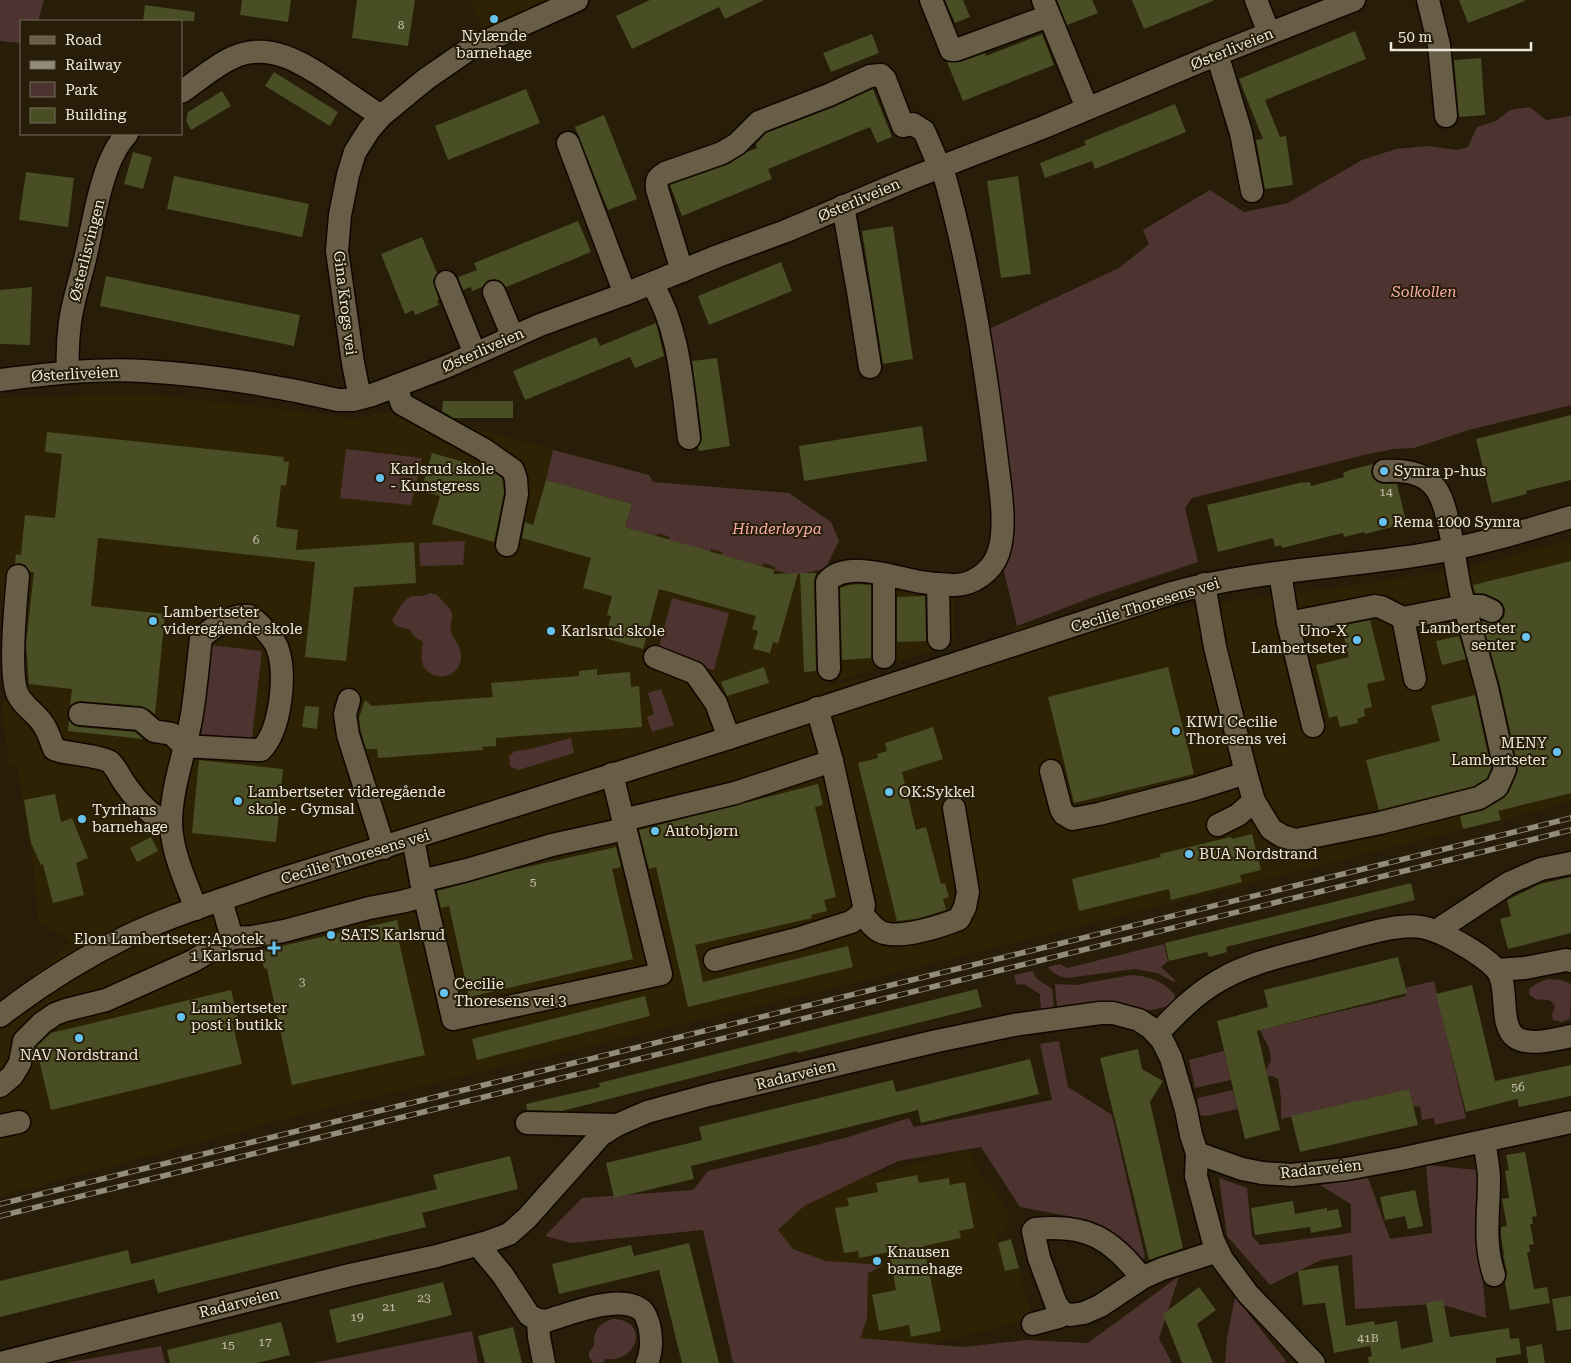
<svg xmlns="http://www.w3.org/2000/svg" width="1571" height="1363" font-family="'Roboto Serif',serif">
<rect width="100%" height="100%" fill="#271d08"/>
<g fill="#2e2205">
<polygon points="469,0 556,0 484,29"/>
<polygon points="147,394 315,413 353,419 418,406 448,421 649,475 653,482 789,493 831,522 839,541 826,569 954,581 955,643 816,688 916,667 1001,641 1017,626 1179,608 1349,586 1460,569 1571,540 1571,802 867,980 304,1114 0,1196 0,1006 71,941 38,922 33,865 17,767 9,766 1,702 12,700 0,585 0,398"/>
<polygon points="970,1149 975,1166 1010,1213 1007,1228 996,1237 997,1242 1011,1239 1032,1319 907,1350 878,1363 724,1214"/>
</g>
<g fill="#4e3431">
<polygon points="0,0 44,0 38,21 21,21 21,43 0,41"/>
<polygon points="1530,107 1546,120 1571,116 1571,405 1469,430 1414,448 1393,449 1364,455 1192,498 1185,508 1198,562 1101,594 1017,626 1002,563 989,329 1119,268 1149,244 1143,230 1210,190 1244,212 1288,203 1362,160 1396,149 1428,146 1457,150 1468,147 1477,127 1496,121 1510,110"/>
<polygon points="346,449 422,458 411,505 340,498"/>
<polygon points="553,450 649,475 653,482 789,493 831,522 839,541 825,569 799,574 795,576 775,570 775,567 764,563 762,566 722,555 722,552 711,549 710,552 669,540 670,537 658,533 657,536 625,527 632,504 546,480"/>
<polygon points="465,541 463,565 420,566 419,543"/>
<path d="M430 593 437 595C441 600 450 607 452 613 453 619 449 626 451 632 454 641 462 646 461 657 461 678 432 684 423 665 420 658 422 649 423 642L415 637 410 630 396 626 392 620C398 612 403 597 414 596 421 596 424 597 430 593Z"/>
<polygon points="672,598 729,613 714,670 657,654"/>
<polygon points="210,645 262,651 251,747 201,741"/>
<polygon points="661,689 674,725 652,732 647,717 654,714 648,693"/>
<polygon points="571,738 574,753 518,770 510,766 509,756 515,751 530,749"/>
<path d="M1164 944 1168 961 1161 967 1176 981 1174 982 1157 973 1135 969 1067 978C1059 976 1053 974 1048 967L1060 964 1067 968Z"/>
<polygon points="1033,971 1036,978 1052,989 1054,1007 1052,1009 1041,1011 1040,994 1024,984 1017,985 1014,975"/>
<path d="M1131 975C1148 976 1164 981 1175 995L1174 1001 1165 1007 1151 1010H1059L1057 1007 1055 984 1076 985Z"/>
<path d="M1548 979 1561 980 1571 984 1570 1019 1562 1022 1553 1020 1552 1014 1555 1006C1548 995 1542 1003 1534 998 1519 990 1541 981 1548 979Z"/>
<polygon points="1434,981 1466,1118 1435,1125 1434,1118 1422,1120 1420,1107 1413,1106 1409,1089 1281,1119 1281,1098 1278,1079 1272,1076 1267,1076 1266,1070 1271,1061 1269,1048 1260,1030 1406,996 1405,988"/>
<polygon points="1059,1041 1068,1087 1112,1115 1145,1257 1138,1264 1089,1220 1020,1207 981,1147 898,1161 804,1206 778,1230 793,1249 826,1261 884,1265 868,1273 867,1319 860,1338 963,1347 1027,1340 1088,1343 1179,1276 1159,1339 1172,1363 733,1363 703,1230 571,1243 545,1236 582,1198 693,1190 708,1171 845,1138 909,1118 914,1127 1052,1100 1040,1044"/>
<polygon points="1224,1051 1231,1080 1195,1088 1189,1060"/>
<polygon points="1233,1090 1238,1109 1206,1116 1200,1115 1197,1101 1198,1098"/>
<polygon points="1426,1165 1478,1170 1478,1221 1486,1318 1451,1307 1433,1304 1355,1309 1352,1255 1321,1260 1270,1285 1227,1236 1219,1178 1247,1188 1252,1236 1260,1245 1351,1233 1351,1204 1320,1185 1368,1178 1390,1239 1432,1233"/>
<polygon points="1235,1297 1286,1361 1284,1363 1225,1363 1227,1338"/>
<path d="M612 1319C650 1319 639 1363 606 1359L602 1363H593C587 1356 588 1352 594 1346 593 1332 598 1324 612 1319Z"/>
<polygon points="472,1331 478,1363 313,1363"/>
<polygon points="161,1346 165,1363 65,1363"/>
</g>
<g fill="#494e25">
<polygon points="242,0 291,0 288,22 240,15"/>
<polygon points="357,0 415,0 408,46 352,38"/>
<polygon points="650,0 764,0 725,19 719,7 632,49 616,16"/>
<polygon points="945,0 963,0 970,17 955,23"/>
<polygon points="1057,0 1092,0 1098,13 1067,25"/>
<polygon points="1132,0 1213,0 1213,1 1144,29"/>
<polygon points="1459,0 1524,0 1525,1 1468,23"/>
<polygon points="145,5 195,12 194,21 143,21"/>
<polygon points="1355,31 1366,59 1265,100 1280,137 1286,136 1293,185 1265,189 1256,140 1263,139 1239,79"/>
<polygon points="872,34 879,53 831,72 823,53"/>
<polygon points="1042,34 1054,65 963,101 947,62 960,62 985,53 986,56"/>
<polygon points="1481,58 1485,115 1459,117 1454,60"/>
<polygon points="274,72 338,112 330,126 265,86"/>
<polygon points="526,89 540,123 448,160 435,126"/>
<polygon points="873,89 892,137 877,143 870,127 768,169 772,179 682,216 670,185 729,164 747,152 757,148 756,144 766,133 834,107"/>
<polygon points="222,91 231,106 191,130 186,121 188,112"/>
<polygon points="1175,104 1186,132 1095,169 1092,161 1045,178 1040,163 1086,145 1084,141"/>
<polygon points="604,115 637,199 608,210 575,127"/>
<polygon points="133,152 152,157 143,189 124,184"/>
<polygon points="26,172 74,178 68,227 19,220"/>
<polygon points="174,176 309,204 302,237 167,209"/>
<polygon points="1018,176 1031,274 1001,278 987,181"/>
<polygon points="578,221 591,252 506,287 501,281 495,279 488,280 482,287 472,291 471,287 463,290 458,277 477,270 474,263"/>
<polygon points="893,226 913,359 883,364 862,231"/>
<polygon points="422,237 437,273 433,281 439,300 437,301 439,305 415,315 413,310 405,314 381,254"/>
<polygon points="781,262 792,291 709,325 698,296"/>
<polygon points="106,276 300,315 294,346 100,306"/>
<polygon points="32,287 30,345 0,344 0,290"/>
<polygon points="656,323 664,356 635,368 630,357 525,400 513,371 596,337 600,346"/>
<polygon points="717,358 730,446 699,451 698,447 701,443 702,436 692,361"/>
<polygon points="443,401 513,401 513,418 453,418 442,411"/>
<polygon points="1571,415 1571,480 1526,491 1527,494 1492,503 1476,439"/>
<polygon points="922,426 927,461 804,481 799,446"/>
<polygon points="47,432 284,457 283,461 289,462 286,486 281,485 276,527 298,530 296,550 414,542 416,583 354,587 346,661 305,657 315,562 98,538 91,606 165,614 155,714 148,709 141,706 81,701 75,702 70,705 72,689 29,684 26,644 34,572 30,572 25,565 20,563 15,564 16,554 21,555 25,515 55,518 62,454 45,452"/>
<polygon points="432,453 489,469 502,478 504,493 494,542 432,524 440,496 421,491"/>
<polygon points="1373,464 1371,471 1372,477 1377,482 1384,484 1397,484 1406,521 1399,522 1400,525 1365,534 1364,532 1344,537 1343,533 1282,548 1281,545 1275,547 1273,538 1218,552 1207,505 1303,482 1303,483 1310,482 1311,486 1344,477 1343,473 1350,470"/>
<polygon points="546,480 632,504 625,527 775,570 773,574 798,573 778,644 773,642 770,653 753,649 758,631 752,629 756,616 659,589 643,649 605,638 611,616 607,615 612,596 583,588 591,558 522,538 525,522 533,525"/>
<polygon points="1571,561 1571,793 1498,811 1501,820 1463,829 1460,816 1482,811 1504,798 1509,792 1517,774 1518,767 1500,685 1482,621 1493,624 1499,622 1504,617 1505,609 1502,603 1497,599 1486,594 1475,593 1473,585"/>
<polygon points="800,573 816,573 814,582 816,671 804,672"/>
<polygon points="858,584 871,585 871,658 842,660 840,588 849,585"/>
<polygon points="925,596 926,641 897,642 897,597"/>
<polygon points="1370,620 1385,680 1367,684 1372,707 1364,709 1365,716 1357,719 1358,723 1340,727 1337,716 1329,718 1316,665 1349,657 1341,626"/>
<polygon points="1459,636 1466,659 1442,665 1436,641"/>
<polygon points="764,667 769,683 727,696 721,682"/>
<polygon points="1168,667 1194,774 1074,803 1048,697"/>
<polygon points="597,669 597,675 630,672 631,687 639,686 642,727 496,738 496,746 482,747 483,750 378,758 377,749 366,749 361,732 359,718 365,700 372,706 493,697 491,683 579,676 579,671"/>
<polygon points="1475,695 1491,768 1487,778 1474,786 1379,810 1366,760 1440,741 1431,706"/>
<polygon points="305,706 319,707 317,729 302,727"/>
<polygon points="69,720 73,725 79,727 135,732 143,739 68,731"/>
<polygon points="933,727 943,759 902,772 916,830 926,827 941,884 945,883 949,897 943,899 946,910 916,919 897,921 858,763 878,758 877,754 887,751 885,743"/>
<polygon points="199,760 283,769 276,842 192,833"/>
<polygon points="818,784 823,805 815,807 836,897 824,900 827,911 811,915 812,918 695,945 703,982 848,946 853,967 688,1007 656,867 649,869 639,830"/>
<polygon points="55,794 61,822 72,818 88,858 76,863 84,895 53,903 43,864 41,865 31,843 24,800"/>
<polygon points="1252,834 1261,870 1240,875 1242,882 1171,900 1169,889 1079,911 1072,879 1161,857 1160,854 1231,837 1232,839"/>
<polygon points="151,837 158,851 137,862 130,848"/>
<polygon points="616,847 621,867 612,869 633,959 469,997 449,906 441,908 437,891 509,871"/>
<polygon points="1571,877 1571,933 1508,949 1500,919 1511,916 1507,900 1540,884"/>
<polygon points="1411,883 1415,900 1226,947 1227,952 1209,957 1207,952 1169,961 1165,943"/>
<polygon points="397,920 401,938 398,938 425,1055 292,1085 267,969 264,968 260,951"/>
<polygon points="1398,957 1407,993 1257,1031 1280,1130 1245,1139 1217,1021 1268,1007 1264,990"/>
<polygon points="1472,985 1495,1081 1571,1065 1571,1096 1519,1107 1517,1099 1466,1112 1436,994"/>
<polygon points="977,989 982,1007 797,1053 797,1051 562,1111 527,1110 526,1104 600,1087 599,1083"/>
<polygon points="231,990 238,1019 232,1021 242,1064 51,1110 36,1047 51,1033"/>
<polygon points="645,996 650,1016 477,1060 472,1039"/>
<polygon points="1138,1049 1142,1069 1163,1081 1150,1102 1183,1248 1149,1260 1100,1058"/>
<polygon points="1030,1059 1039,1094 921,1123 918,1110 691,1166 694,1179 614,1198 606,1163 702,1140 699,1127 893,1080 896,1092"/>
<polygon points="1409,1089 1418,1125 1300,1152 1291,1116"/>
<polygon points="1525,1152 1537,1216 1532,1217 1533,1224 1530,1224 1534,1244 1529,1245 1530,1252 1527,1252 1534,1289 1547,1287 1550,1303 1510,1310 1505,1282 1507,1272 1503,1255 1504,1255 1501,1235 1501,1227 1507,1226 1502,1199 1509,1198 1505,1171 1509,1170 1506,1155"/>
<polygon points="510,1156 518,1189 422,1213 426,1227 158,1293 154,1279 0,1317 0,1281 128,1250 131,1264 437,1189 433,1175"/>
<polygon points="917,1175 919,1183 949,1178 950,1185 965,1182 974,1228 959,1231 961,1238 924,1246 941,1331 911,1337 909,1325 879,1331 872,1295 896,1290 889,1252 859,1258 858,1251 844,1253 835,1208 849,1206 847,1198 878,1192 876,1183"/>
<polygon points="1415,1190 1423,1226 1408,1229 1405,1216 1385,1220 1380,1197"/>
<polygon points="1293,1201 1295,1214 1327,1208 1327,1211 1338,1209 1342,1227 1311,1233 1310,1227 1255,1235 1251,1208"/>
<polygon points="1011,1239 1019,1268 1005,1271 998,1243"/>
<polygon points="689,1243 719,1363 682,1363 659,1270 559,1294 552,1264 631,1245 634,1256"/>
<polygon points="1338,1265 1346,1326 1374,1321 1375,1325 1397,1321 1401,1349 1433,1342 1426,1303 1443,1300 1450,1337 1509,1328 1510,1339 1519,1338 1521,1354 1496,1358 1496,1363 1369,1363 1368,1357 1372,1356 1370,1346 1334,1353 1325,1303 1303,1305 1298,1271"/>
<polygon points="443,1282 452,1315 337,1343 329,1310"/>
<polygon points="1199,1287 1216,1310 1197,1324 1213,1363 1182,1363 1163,1314"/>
<polygon points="1571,1296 1571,1329 1557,1331 1552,1299"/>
<polygon points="281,1322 290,1355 257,1363 170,1363 167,1350"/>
<polygon points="513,1327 522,1363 485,1363 478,1336"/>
<polygon points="1542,1344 1545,1363 1528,1363 1526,1347"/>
</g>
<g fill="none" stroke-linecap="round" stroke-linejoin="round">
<defs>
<g id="minor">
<polyline points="931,0 951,50 956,50 1049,16"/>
<polyline points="1043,0 1087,108"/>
<polyline points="1256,0 1269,33"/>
<polyline points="1428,0 1439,45 1446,116"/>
<polyline points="1215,55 1221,67 1241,133 1252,191"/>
<path d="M181 92C198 81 214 66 232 58 269 40 304 64 334 84 350 95 365 106 381 116"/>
<polyline points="568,143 625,294"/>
<polyline points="843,206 859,297 870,367"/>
<path d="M682 271 657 189C656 180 657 178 665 173L722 153 737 144 759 122 829 95 870 76 881 75 885 79 903 126 913 124 924 131 940 168"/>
<polyline points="446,282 475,354"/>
<path d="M652 284C680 329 682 386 689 438"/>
<polyline points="494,292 513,337"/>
<path d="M68 372C67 355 68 338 70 322 73 301 80 280 85 259 94 222 101 161 127 134"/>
<path d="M0 380C48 374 96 368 144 371 209 375 274 385 338 400H353L372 395 448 366 540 325 625 294 718 256 786 231 907 180 1044 127 1215 55 1354 0"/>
<polyline points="396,386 402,404 483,449 513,470 516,479 517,494 507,545"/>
<polyline points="360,398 353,363 337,251 340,215 348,175 355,152 369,130 381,116 426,79 471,48 577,0"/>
<path d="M1384 471C1444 467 1443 502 1454 549"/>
<polyline points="1280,573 1288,623 1313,726"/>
<polyline points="884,575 884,657"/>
<path d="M18 576C16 600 8 675 18 695 24 707 36 713 43 724 48 731 51 741 54 749L60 751C72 754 101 756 110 762 115 766 119 775 123 781 136 800 149 816 171 824"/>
<polyline points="938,584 939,639"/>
<polyline points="1204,584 1215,647 1246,773 1254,801 1271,829 1282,836 1296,840 1380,823 1479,798 1497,787 1505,769 1487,688 1460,589 1453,549"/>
<polyline points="1288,623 1375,606 1381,607 1403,618"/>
<polyline points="655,657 695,673 716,703 729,738"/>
<path d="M829 669 827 582C846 559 895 578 921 582 932 584 944 585 955 585 973 585 992 571 998 554 1008 527 999 481 996 453 984 356 969 261 942 167"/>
<polyline points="1415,679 1403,618 1464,606 1481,606 1492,611"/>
<polyline points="349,700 345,714 348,735 384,848"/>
<polyline points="80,714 140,719 154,731 172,734 184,746"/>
<path d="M184 746 256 750H261C281 730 287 673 277 647 273 638 258 621 249 616 232 614 213 627 201 638 198 663 196 689 192 714 186 750 171 787 171 824 172 853 186 882 196 909"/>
<polyline points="1051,771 1061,809 1064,814 1072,819 1099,814 1195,789 1246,773"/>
<polyline points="623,820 735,793 832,761"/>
<polyline points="1218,825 1238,815 1254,801"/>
<polyline points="413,839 421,881 453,1019 661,974 612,774"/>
<polyline points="421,881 467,870 552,845 625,829"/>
<polyline points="221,900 232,938 252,937 284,931 369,908 401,902 424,896"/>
<path d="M862 914C867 919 872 927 879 931 896 941 942 926 959 919L965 907 968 892 954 808"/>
<polyline points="1436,931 1509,883 1541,869 1571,863"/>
<polyline points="715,960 797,939 851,922 862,914 864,905 832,761 817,708"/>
<polyline points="1497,970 1525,968 1566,960 1571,961"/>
<path d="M0 1016C40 985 81 959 126 937 171 915 219 901 266 884L729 738 1172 593C1252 571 1337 568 1420 555 1471 547 1521 532 1571 517"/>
<path d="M1157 1034C1176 1014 1195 994 1220 980 1254 960 1294 954 1331 943 1356 937 1396 923 1421 927 1441 930 1482 954 1496 969 1510 984 1498 1023 1515 1037 1529 1047 1556 1039 1571 1036"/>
<polyline points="0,1086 12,1076 20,1063 24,1041 42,1023 55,1014 66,1010 106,1000 193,961 232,938"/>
<polyline points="527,1123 617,1125"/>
<polyline points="0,1126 19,1122"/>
<path d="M1484 1141C1486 1154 1489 1167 1489 1180 1489 1214 1483 1241 1494 1275"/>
<polyline points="1197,1153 1196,1176 1213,1240 1222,1259 1248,1294 1314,1363"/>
<path d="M478 1245 502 1274 529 1315 538 1320 546 1321C569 1314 618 1294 640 1309 645 1312 647 1319 649 1325 652 1338 652 1351 647 1363"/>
<path d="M1142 1278C1111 1238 1087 1224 1035 1229L1033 1231 1039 1258 1056 1304 1063 1313 1071 1315 1084 1313 1100 1306 1142 1278 1162 1269 1218 1251"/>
<polyline points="538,1320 539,1337 544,1363"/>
<polyline points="1033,1324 1059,1317 1063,1313"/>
<polyline points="0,1363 350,1275 437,1256 487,1242 509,1234 527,1218 601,1135 617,1125 647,1112 709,1095 937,1041 1014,1025 1100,1013 1113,1013 1139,1020 1151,1028 1162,1040 1171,1058 1186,1110 1191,1135 1197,1153 1242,1169 1262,1173 1292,1175 1346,1169 1400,1159 1571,1122"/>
</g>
</defs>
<use href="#minor" stroke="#100700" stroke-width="25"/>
<use href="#minor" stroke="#685d46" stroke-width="22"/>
<defs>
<g id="rail">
<polyline points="0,1204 1571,818"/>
<polyline points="0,1216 1571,830"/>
</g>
</defs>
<use href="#rail" stroke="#938b7b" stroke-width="5.5"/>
<use href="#rail" stroke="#271d08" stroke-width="4" stroke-dasharray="11" stroke-linecap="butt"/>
</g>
<g fill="#67c4f0" stroke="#271d08" stroke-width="2">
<circle cx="494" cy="19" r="5"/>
<circle cx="1384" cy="471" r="5"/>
<circle cx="380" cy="478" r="5"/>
<circle cx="1383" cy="522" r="5"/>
<circle cx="153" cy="621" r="5"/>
<circle cx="551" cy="631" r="5"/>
<circle cx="1526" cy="637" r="5"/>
<circle cx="1357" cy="640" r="5"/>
<circle cx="1176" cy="731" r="5"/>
<circle cx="1557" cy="752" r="5"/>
<circle cx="889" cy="792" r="5"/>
<circle cx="238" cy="801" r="5"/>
<circle cx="82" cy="819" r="5"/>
<circle cx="655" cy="831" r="5"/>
<circle cx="1189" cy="854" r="5"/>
<circle cx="331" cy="935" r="5"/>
<path d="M271.5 940.5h5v5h5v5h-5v5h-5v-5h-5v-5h5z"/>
<circle cx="444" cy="993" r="5"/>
<circle cx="181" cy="1017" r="5"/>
<circle cx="79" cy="1038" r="5"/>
<circle cx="877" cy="1261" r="5"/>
</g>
<g text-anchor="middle" stroke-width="4" stroke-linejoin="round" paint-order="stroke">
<g font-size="12" fill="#c5c2ae">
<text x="401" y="29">8</text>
<text x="1386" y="496">14</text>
<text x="256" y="544">6</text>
<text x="533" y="886">5</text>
<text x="302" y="986">3</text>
<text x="1518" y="1091">56</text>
<text x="424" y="1302">23</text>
<text x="389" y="1311">21</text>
<text x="357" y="1321">19</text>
<text x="1368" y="1342">41B</text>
<text x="265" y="1346">17</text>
<text x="228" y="1349">15</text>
</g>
<g font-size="15" fill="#eee8db" stroke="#271d08" text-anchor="start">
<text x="494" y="41" text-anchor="middle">Nylænde<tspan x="494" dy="17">barnehage</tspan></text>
<text x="390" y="474">Karlsrud skole<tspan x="390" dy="17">- Kunstgress</tspan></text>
<text x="1394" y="476">Symra p-hus</text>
<text x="1393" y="527">Rema 1000 Symra</text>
<text x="163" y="617">Lambertseter<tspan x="163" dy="17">videregående skole</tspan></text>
<text x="1516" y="633" text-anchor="end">Lambertseter<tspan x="1516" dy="17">senter</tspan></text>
<text x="561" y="636">Karlsrud skole</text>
<text x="1347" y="636" text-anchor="end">Uno-X<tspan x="1347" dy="17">Lambertseter</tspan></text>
<text x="1186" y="727">KIWI Cecilie<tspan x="1186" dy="17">Thoresens vei</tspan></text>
<text x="1547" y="748" text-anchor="end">MENY<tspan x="1547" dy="17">Lambertseter</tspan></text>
<text x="248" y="797">Lambertseter videregående<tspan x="248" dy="17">skole - Gymsal</tspan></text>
<text x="899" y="797">OK:Sykkel</text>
<text x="92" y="815">Tyrihans<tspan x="92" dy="17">barnehage</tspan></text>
<text x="665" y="836">Autobjørn</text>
<text x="1199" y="859">BUA Nordstrand</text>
<text x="341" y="940">SATS Karlsrud</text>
<text x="264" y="944" text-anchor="end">Elon Lambertseter;Apotek<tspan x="264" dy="17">1 Karlsrud</tspan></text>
<text x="454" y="989">Cecilie<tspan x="454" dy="17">Thoresens vei 3</tspan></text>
<text x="191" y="1013">Lambertseter<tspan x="191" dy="17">post i butikk</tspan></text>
<text x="79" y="1060" text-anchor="middle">NAV Nordstrand</text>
<text x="887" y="1257">Knausen<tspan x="887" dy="17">barnehage</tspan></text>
</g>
<g font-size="15" fill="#eee8db" stroke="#271d08">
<text transform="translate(1232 49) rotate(-22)" y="5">Østerliveien</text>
<text transform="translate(859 200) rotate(-23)" y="5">Østerliveien</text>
<text transform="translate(87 250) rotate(-76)" y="5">Østerlisvingen</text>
<text transform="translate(345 303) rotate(83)" y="5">Gina Krogs vei</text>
<text transform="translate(483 350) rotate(-24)" y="5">Østerliveien</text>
<text transform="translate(75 374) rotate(-3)" y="5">Østerliveien</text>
<text transform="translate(1145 605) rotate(-17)" y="5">Cecilie Thoresens vei</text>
<text transform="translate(355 857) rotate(-17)" y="5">Cecilie Thoresens vei</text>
<text transform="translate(796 1075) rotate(-14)" y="5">Radarveien</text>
<text transform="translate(1321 1169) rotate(-6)" y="5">Radarveien</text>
<text transform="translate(239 1303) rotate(-14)" y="5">Radarveien</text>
</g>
<g font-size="15" font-style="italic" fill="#fbafa6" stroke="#271d08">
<text x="1424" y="297">Solkollen</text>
<text x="777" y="534">Hinderløypa</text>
</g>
</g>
<rect x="20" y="20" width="162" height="115" fill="#271d08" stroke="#776e5c"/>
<rect x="30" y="36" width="25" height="8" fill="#685d46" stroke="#776e5c"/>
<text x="65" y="45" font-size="15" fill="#eee8db">Road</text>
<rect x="30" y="61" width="25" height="8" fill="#938b7b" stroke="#776e5c"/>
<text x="65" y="70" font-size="15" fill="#eee8db">Railway</text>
<rect x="30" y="82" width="25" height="15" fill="#4e3431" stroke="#776e5c"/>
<text x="65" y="95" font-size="15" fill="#eee8db">Park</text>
<rect x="30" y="108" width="25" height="15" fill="#494e25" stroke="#776e5c"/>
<text x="65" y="120" font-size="15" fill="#eee8db">Building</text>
<path d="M1391 42v8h140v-8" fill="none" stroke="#eee8db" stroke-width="2.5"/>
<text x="1398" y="42" font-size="15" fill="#eee8db" stroke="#271d08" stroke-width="4" paint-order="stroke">50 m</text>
</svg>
